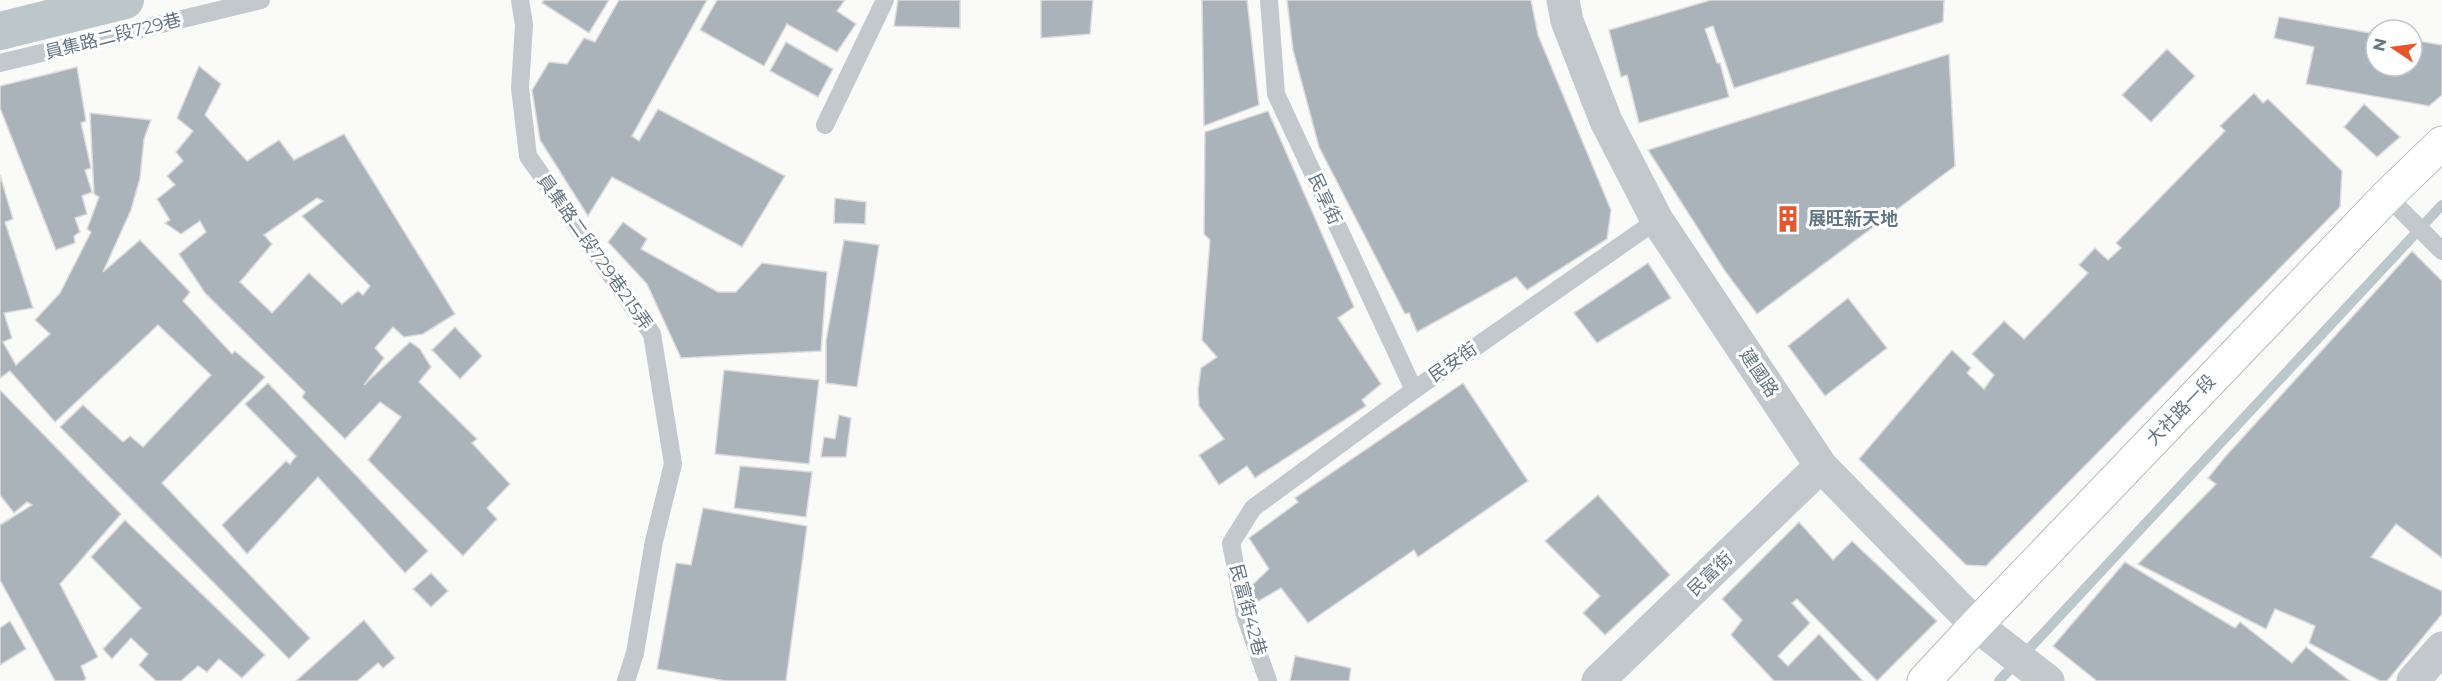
<svg xmlns="http://www.w3.org/2000/svg" width="2442" height="681" font-family="Montserrat,'Noto Sans TC',sans-serif">
<rect width="100%" height="100%" fill="#fafaf8"/>
<g fill="none" stroke-linecap="round" stroke-linejoin="round">
<polyline stroke="#bbc7cb" stroke-width="10" points="1999,681 2442,205"/>
<polyline stroke="#bbc7cb" stroke-width="38" points="0,31 125,0"/>
</g>
<g fill="#aab3b9" stroke="#dcdcda" stroke-width="1.5" fill-rule="evenodd">
<polygon points="544,0 609,0 589,33 542,3"/>
<polygon points="619,0 707,0 632,136 639,141 658,109 785,176 742,247 612,177 588,216 540,140 532,90 549,62 567,64 584,38 595,42"/>
<polygon points="717,0 845,0 837,11 856,24 837,52 787,24 764,66 700,30"/>
<polygon points="898,0 960,0 960,28 894,26"/>
<polygon points="1041,0 1093,0 1090,34 1041,38"/>
<polygon points="1202,0 1247,0 1259,105 1204,126"/>
<polygon points="1287,0 1531,0 1538,35 1611,210 1607,239 1527,290 1516,277 1417,332 1409,313 1405,314 1319,147 1293,50"/>
<polygon points="1711,0 1944,0 1943,22 1734,88 1713,26 1705,29 1717,63 1720,63 1729,97 1639,123 1627,75 1621,77 1609,30"/>
<polygon points="2279,17 2376,34 2376,66 2412,66 2412,40 2442,45 2442,95 2429,106 2306,84 2314,47 2274,38"/>
<polygon points="786,42 833,69 818,97 770,71"/>
<polygon points="2167,49 2195,76 2151,122 2122,95"/>
<polygon points="1949,54 1955,166 1757,314 1725,271 1648,150"/>
<path d="M199 66 221 84 205 115 247 161 279 140 294 160 344 134 455 314 423 334 404 337 393 327 375 348 384 358 364 385 410 342 420 349 431 367 419 382 477 439 472 443 510 484 487 508 497 519 463 556 368 460 401 417 380 402 345 439 302 397 305 392 205 293 179 254 206 232 200 221 181 234 165 223 170 220 157 199 175 185 167 176 183 161 176 152 193 131 177 118ZM317 198 323 201 302 216 370 286 363 295 358 291 342 304 309 273 272 313 240 282 272 244 264 235Z"/>
<polygon points="77,67 86,121 81,123 91,168 85,170 92,192 82,196 87,214 75,218 80,232 74,236 75,243 56,250 0,108 0,86"/>
<polygon points="2254,93 2263,103 2268,99 2342,171 2340,207 1986,566 1966,565 1859,459 1952,350 1971,368 1967,373 1984,389 1994,375 1972,354 2004,321 2024,339 2088,273 2079,265 2095,248 2108,260 2121,248 2116,243 2225,131 2220,126"/>
<polygon points="2364,104 2400,137 2377,157 2344,127"/>
<polygon points="1268,111 1354,307 1338,318 1381,384 1362,400 1366,406 1255,478 1247,466 1219,485 1199,455 1224,439 1199,406 1198,390 1201,368 1217,357 1202,340 1210,240 1204,234 1205,132"/>
<polygon points="90,113 151,120 144,139 140,178 131,210 103,272 140,240 190,292 183,301 232,354 235,351 265,377 162,483 310,638 289,659 60,427 83,405 123,442 130,436 143,447 211,375 158,325 55,422 10,371 0,378 0,175 13,219 5,222 33,308 4,313 12,338 3,342 16,365 50,334 35,320 60,293 91,232 87,229 99,197 94,194"/>
<polygon points="835,198 866,202 865,224 834,223"/>
<polygon points="623,222 647,239 641,249 718,292 736,292 762,263 827,272 821,351 681,358 647,284 608,242"/>
<polygon points="844,240 879,245 857,387 826,383 826,341"/>
<polygon points="2412,251 2442,281 2442,558 2396,524 2371,557 2442,591 2442,614 2387,681 2380,681 2309,643 2315,626 2275,609 2266,629 2138,564 2216,484 2208,478 2225,457"/>
<polygon points="1648,263 1671,298 1597,343 1574,313"/>
<polygon points="1848,298 1887,348 1825,396 1788,346"/>
<polygon points="455,327 482,356 460,379 432,350"/>
<polygon points="724,370 819,380 809,464 715,454"/>
<polygon points="268,383 428,551 405,573 318,477 247,554 222,525 286,461 290,464 296,456 245,404"/>
<polygon points="1463,383 1528,481 1418,557 1414,550 1308,623 1281,588 1257,602 1247,590 1269,569 1249,538 1298,502 1295,498"/>
<polygon points="0,390 121,514 60,584 98,657 81,666 86,679 83,681 55,681 0,580 0,525 32,505 27,502 14,513 0,495"/>
<polygon points="839,415 851,418 846,457 821,457 824,437 835,439"/>
<polygon points="740,466 812,472 806,517 734,508"/>
<polygon points="1598,495 1670,575 1605,635 1583,613 1600,596 1545,541"/>
<polygon points="703,508 807,526 786,681 726,681 657,669 676,563 691,565"/>
<polygon points="125,520 265,655 242,678 219,659 207,672 198,666 181,681 156,681 139,665 148,654 131,638 112,659 103,649 141,608 91,557"/>
<polygon points="1799,522 1833,560 1852,541 1937,621 1877,681 1797,599 1792,603 1810,623 1778,656 1788,666 1819,634 1863,681 1774,681 1731,635 1742,620 1722,599"/>
<polygon points="2125,562 2235,628 2240,622 2292,663 2306,647 2350,681 2097,681 2053,646"/>
<polygon points="431,573 448,591 431,607 413,589"/>
<polygon points="364,620 395,658 383,668 378,663 357,681 296,681"/>
<polygon points="10,621 26,649 0,665 0,628"/>
<polygon points="1295,656 1351,668 1349,681 1290,681"/>
</g>
<g fill="none" stroke-linecap="round" stroke-linejoin="round">
<defs>
<polyline id="secondary" points="1924,681 1976,625 2387,196 2442,143"/>
</defs>
<use href="#secondary" stroke="#b3babf" stroke-width="35"/>
<g stroke="#c3c8cc" stroke-width="18">
<polyline points="520,0 524,25 520,88 528,156 652,334 673,464 654,541 635,653 626,681"/>
<polyline points="1269,0 1276,94 1414,390"/>
<polyline points="0,63 261,0"/>
<polyline points="825,125 885,0"/>
<polyline points="2387,196 2442,251"/>
<polyline points="1268,681 1245,615 1231,543 1253,508 1414,390 1657,220"/>
</g>
<g stroke="#c3c8cc" stroke-width="33">
<polyline points="1563,0 1567,21 1606,121 1657,220 1821,466 1976,625 2048,681"/>
<polyline points="1598,681 1821,466"/>
<polyline points="2413,681 2442,648"/>
</g>
<use href="#secondary" stroke="#fff" stroke-width="33"/>
</g>
<defs>
<symbol id="building-bare" viewBox="-9 -9 18 18"><path d="M-4-6H4V6H1V3H-1V6H-4ZM-2.5-4.3h1.7v1.8h-1.7ZM.8-4.3h1.7v1.8H.8ZM-2.5-1h1.7V.8h-1.7ZM.8-1h1.7V.8H.8Z" fill="#e4572e" stroke="#fff" stroke-width="2.5" paint-order="stroke"/></symbol>
</defs>
<g fill-rule="evenodd">
<use href="#building-bare" x="1769" y="200" width="38" height="38"/>
</g>
<g text-anchor="middle" stroke-width="6" stroke-linejoin="round" paint-order="stroke">
<g font-size="18" fill="#657683" stroke="#fff">
<text transform="translate(113 36) rotate(-14)" y="6">員集路二段729巷</text>
<text transform="translate(1325 199) rotate(65)" y="6">民享街</text>
<text transform="translate(595 252) rotate(55)" y="6">員集路二段729巷215弄</text>
<text transform="translate(1453 362) rotate(-35)" y="6">民安街</text>
<text transform="translate(1759 373) rotate(56)" y="6">建國路</text>
<text transform="translate(2181 410) rotate(-46)" y="6">大社路一段</text>
<text transform="translate(1710 574) rotate(-44)" y="6">民富街</text>
<text transform="translate(1248 610) rotate(75)" y="6">民富街42巷</text>
</g>
<g font-size="18" font-weight="bold" fill="#657683" stroke="#fff" text-anchor="start">
<text x="1808" y="225">展旺新天地</text>
</g>
</g>
<g transform="translate(2394 48) rotate(283)"><circle r="28" fill="#ffffff" stroke="#c1c8cd" stroke-width="1.5"/>
<path d="M0-4.5L10 22L0 15L-10 22Z" fill="#e4572e"/>
<text y="-9" font-size="16" font-weight="bold" text-anchor="middle" fill="#657683">N</text>
</g>
</svg>
